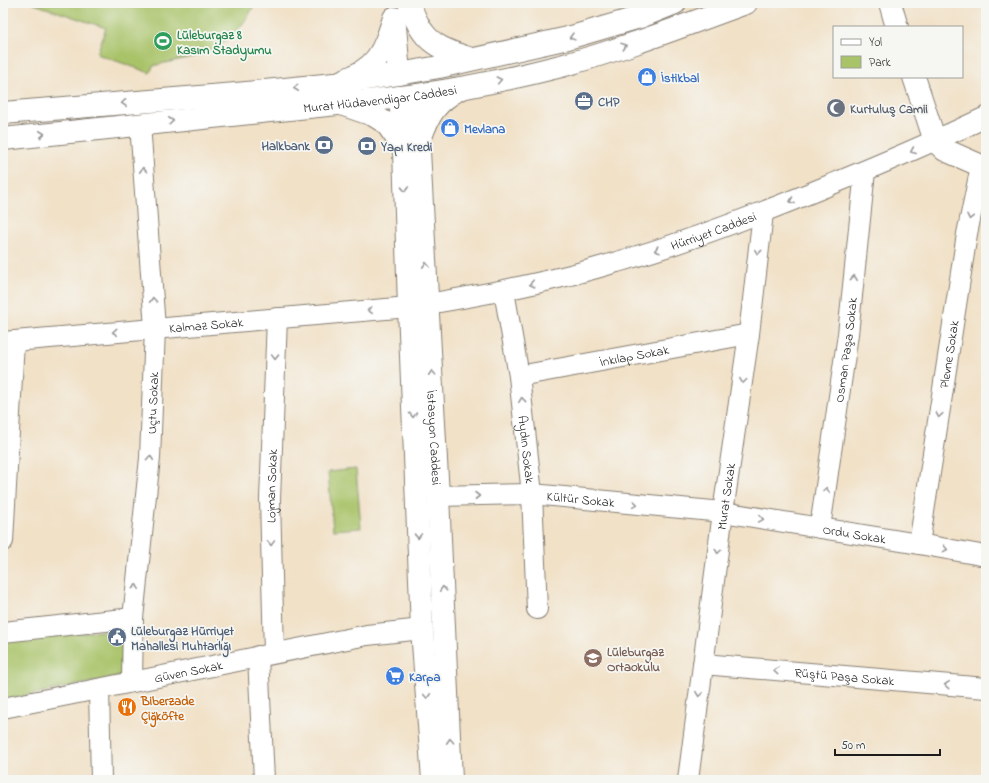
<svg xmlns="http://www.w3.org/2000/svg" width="989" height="783" font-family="'Indie Flower',sans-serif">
<rect width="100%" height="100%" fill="#f6f6f2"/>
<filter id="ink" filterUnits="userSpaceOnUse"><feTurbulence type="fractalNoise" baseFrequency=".025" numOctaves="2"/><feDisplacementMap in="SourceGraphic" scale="8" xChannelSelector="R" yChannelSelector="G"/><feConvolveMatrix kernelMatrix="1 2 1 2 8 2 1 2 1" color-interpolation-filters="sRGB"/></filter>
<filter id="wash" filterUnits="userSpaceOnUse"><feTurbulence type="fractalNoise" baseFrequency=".012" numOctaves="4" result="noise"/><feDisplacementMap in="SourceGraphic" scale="16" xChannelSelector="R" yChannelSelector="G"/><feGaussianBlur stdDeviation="0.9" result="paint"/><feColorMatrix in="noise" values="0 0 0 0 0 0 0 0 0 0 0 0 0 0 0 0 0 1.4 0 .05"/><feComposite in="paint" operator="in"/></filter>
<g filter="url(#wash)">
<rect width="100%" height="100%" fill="#f1e1c7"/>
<g fill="#a9c369" stroke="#627042">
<path d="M31 3H255C244 28 221 51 193 57 180 60 167 62 153 66L150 73 97 54 106 28Z"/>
<polygon points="356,469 361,528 333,530 328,472"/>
<polygon points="122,629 123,676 3,700 3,641"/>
</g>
</g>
<g filter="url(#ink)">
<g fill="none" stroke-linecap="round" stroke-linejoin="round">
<defs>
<g id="minor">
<path id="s1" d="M504 291 519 376 532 494 537 609"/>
<path id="s2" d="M428 304C492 293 555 281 617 262 688 242 757 215 825 187 879 165 933 142 986 117"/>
<path id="s3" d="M3 342 409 307"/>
<path id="s4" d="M519 376 749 334"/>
<path id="s5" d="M438 496 532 494 723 512 919 544 986 556"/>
<path id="s6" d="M820 528 848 334 865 171"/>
<polyline points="3,541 14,341"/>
<path id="s7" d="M919 544 967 234 981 166"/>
<polyline points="3,632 133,618"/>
<path id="s8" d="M274 653 270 499 277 318"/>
<polyline points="258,656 264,780"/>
<path id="s9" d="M703 664 986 688"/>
<path id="s10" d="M132 682 133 618 150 458 155 328 140 124"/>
<polyline points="99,689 101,780"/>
<path id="s11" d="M3 708 367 635 422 629"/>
<path id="s12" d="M688 780 723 512 749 334 763 213"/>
</g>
<g id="major">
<polyline points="890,3 897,27"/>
<path d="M410 7C414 15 417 24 423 32 434 48 454 53 471 59"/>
<polyline points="395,26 399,74"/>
<polyline points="914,77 935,141 945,150 986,168"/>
<path d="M342 81C378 68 383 52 394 18"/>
<path id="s13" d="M416 96 438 496 451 780"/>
<polyline points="400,97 404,150 409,307 422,629 433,780"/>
<polyline points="341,104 373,115 386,123 403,147"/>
<path d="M420 140C429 113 436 102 461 88"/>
</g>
<g id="highway">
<polyline points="3,113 236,94 334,84 399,74 439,67 568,38 640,17 675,3"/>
<path id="s14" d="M3 139 376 100C390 98 404 97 418 95 466 88 514 78 561 66 624 49 685 25 746 3"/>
</g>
</defs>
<use href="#minor" stroke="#867e72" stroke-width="22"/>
<use href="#major" stroke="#867e72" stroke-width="24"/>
<use href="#highway" stroke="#867e72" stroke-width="24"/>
<use href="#minor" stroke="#fff" stroke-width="20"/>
<use href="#major" stroke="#fff" stroke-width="22"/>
<use href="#highway" stroke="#fff" stroke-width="22"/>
</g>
<defs><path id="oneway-chevron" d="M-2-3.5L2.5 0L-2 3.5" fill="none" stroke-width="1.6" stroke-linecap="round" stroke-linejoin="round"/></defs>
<g stroke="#999">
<use href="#oneway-chevron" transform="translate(572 37) rotate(165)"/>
<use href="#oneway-chevron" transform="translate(624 46) rotate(-19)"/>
<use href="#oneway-chevron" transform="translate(499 80) rotate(-11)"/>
<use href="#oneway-chevron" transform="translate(296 88) rotate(174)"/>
<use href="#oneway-chevron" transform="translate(124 103) rotate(175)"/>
<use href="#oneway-chevron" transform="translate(171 121) rotate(-6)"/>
<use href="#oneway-chevron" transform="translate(42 134) rotate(-6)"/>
<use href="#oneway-chevron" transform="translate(913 151) rotate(157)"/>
<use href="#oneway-chevron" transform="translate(143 170) rotate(-94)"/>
<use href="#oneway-chevron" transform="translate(405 189) rotate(88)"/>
<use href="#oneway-chevron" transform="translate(792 201) rotate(158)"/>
<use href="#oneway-chevron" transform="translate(970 217) rotate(102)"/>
<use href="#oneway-chevron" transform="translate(657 250) rotate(163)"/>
<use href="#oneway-chevron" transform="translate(758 252) rotate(96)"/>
<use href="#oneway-chevron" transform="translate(426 265) rotate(-93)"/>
<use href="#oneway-chevron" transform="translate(854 278) rotate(-84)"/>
<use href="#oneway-chevron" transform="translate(532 284) rotate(167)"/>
<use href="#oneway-chevron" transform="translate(153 300) rotate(-94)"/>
<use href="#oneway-chevron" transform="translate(370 310) rotate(175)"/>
<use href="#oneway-chevron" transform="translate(115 332) rotate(175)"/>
<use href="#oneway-chevron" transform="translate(275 357) rotate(92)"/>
<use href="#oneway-chevron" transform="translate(432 373) rotate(-93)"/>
<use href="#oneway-chevron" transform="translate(743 381) rotate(98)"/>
<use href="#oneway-chevron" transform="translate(522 400) rotate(-96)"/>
<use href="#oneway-chevron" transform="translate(413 415) rotate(88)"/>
<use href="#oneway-chevron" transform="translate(939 415) rotate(99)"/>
<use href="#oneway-chevron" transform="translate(150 458) rotate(-86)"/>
<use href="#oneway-chevron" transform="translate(826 490) rotate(-82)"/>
<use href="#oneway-chevron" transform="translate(477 496)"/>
<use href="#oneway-chevron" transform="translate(635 504) rotate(5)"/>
<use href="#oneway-chevron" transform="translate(761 519) rotate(9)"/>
<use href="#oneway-chevron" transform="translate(418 536) rotate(88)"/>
<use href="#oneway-chevron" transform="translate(271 543) rotate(88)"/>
<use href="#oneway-chevron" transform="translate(945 549) rotate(10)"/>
<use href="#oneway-chevron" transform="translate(718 551) rotate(98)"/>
<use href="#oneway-chevron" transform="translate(136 587) rotate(-84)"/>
<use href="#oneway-chevron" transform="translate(443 589) rotate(-93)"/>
<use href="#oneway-chevron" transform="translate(776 671) rotate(-175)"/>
<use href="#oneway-chevron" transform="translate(947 685) rotate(-175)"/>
<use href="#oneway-chevron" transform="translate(699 694) rotate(98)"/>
<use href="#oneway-chevron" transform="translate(427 696) rotate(86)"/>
<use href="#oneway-chevron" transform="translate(450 741) rotate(-93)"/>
</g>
</g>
<defs>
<symbol id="stadium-disc" viewBox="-11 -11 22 22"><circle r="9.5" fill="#2e9e5b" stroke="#f6f6f2"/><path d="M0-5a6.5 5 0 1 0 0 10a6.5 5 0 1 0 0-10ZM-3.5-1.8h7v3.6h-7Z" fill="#fff"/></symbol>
<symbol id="shop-disc" viewBox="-11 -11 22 22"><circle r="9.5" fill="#3f7fe0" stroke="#f6f6f2"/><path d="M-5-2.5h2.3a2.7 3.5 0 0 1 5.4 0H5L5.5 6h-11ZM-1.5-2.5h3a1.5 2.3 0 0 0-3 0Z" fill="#fff"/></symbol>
<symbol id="office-disc" viewBox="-11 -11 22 22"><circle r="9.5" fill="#5c6f8a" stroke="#f6f6f2"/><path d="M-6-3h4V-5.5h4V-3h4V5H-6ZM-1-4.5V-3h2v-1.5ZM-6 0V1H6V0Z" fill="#fff"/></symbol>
<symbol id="mosque-disc" viewBox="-11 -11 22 22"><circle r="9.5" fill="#6b7280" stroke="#f6f6f2"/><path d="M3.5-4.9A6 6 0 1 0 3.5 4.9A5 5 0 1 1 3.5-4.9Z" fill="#fff"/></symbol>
<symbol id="bank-disc" viewBox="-11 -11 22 22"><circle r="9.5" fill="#5c6f8a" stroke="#f6f6f2"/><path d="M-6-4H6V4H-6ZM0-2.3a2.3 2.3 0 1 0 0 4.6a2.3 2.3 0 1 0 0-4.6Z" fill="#fff"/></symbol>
<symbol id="civic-disc" viewBox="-11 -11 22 22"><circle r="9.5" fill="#5c6f8a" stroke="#f6f6f2"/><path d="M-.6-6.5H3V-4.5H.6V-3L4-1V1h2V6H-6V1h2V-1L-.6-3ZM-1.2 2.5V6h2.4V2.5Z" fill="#fff"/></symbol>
<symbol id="school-disc" viewBox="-11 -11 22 22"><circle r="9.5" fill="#8d6e63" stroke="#f6f6f2"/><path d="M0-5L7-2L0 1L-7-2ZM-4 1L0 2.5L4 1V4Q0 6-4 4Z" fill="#fff"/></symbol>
<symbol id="supermarket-disc" viewBox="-11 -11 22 22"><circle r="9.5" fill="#3f7fe0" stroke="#f6f6f2"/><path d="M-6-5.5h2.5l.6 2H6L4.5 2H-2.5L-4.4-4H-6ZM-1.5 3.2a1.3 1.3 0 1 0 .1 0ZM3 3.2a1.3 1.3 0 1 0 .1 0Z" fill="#fff"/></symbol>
<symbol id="restaurant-disc" viewBox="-11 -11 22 22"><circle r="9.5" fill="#e8710a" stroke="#f6f6f2"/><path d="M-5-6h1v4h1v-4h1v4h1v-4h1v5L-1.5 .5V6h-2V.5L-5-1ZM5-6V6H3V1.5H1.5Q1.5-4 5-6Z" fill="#fff"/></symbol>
</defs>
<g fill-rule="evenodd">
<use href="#stadium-disc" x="152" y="30" width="22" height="22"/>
<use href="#shop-disc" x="636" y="66" width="22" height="22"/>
<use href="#office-disc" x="573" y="90" width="22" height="22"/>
<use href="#mosque-disc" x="825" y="97" width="22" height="22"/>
<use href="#shop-disc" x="439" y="117" width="22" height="22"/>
<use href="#bank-disc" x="313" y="134" width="22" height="22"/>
<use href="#bank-disc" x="356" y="135" width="22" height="22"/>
<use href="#civic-disc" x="106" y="626" width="22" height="22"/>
<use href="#school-disc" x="582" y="647" width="22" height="22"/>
<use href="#supermarket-disc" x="384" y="665" width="22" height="22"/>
<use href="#restaurant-disc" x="116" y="696" width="22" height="22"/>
</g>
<g text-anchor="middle" stroke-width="3.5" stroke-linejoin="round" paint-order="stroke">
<g font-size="13" font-weight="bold" fill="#27864d" stroke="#f6f6f2" text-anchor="start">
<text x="177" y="39">Lüleburgaz 8<tspan x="177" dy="15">Kasım Stadyumu</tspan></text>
</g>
<g font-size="13" font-weight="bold" fill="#366cbe" stroke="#f6f6f2" text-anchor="start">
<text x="661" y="82">İstikbal</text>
<text x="464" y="133">Mevlana</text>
<text x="409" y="681">Karpa</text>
</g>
<g font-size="13" fill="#1c1c1c" stroke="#f6f6f2">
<text dy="5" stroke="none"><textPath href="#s14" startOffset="379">Murat Hüdavendigar Caddesi</textPath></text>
<text dy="5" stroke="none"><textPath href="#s2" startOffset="295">Hürriyet Caddesi</textPath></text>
<text dy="5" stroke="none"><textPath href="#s3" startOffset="204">Kalmaz Sokak</textPath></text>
<text dy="5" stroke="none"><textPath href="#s6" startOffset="180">Osman Paşa Sokak</textPath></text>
<text dy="5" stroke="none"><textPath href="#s4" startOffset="117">İnkılap Sokak</textPath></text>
<text dy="5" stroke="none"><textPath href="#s7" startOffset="192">Plevne Sokak</textPath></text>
<text dy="5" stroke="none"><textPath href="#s10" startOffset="280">Uçtu Sokak</textPath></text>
<text dy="5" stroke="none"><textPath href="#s13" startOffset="342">İstasyon Caddesi</textPath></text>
<text dy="5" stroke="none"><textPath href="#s1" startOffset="160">Aydın Sokak</textPath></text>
<text dy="5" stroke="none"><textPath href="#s8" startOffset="167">Lojman Sokak</textPath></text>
<text dy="5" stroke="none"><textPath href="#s12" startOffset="286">Murat Sokak</textPath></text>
<text dy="5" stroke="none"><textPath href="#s5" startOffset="143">Kültür Sokak</textPath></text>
<text dy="5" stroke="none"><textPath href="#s5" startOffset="419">Ordu Sokak</textPath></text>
<text dy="5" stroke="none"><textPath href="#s11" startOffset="189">Güven Sokak</textPath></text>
<text dy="5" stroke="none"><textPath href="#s9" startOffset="142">Rüştü Paşa Sokak</textPath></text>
</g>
<g font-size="13" font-weight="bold" fill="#4e5e75" stroke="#f6f6f2" text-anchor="start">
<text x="598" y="106">CHP</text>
<text x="310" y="150" text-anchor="end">Halkbank</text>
<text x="381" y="151">Yapı Kredi</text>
<text x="131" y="635">Lüleburgaz Hürriyet<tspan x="131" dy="15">Mahallesi Muhtarlığı</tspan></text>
</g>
<g font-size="13" font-weight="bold" fill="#5b616d" stroke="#f6f6f2" text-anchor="start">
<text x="850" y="113">Kurtuluş Camii</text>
</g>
<g font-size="13" font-weight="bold" fill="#785e54" stroke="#f6f6f2" text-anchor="start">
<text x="607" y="656">Lüleburgaz<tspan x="607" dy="15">Ortaokulu</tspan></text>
</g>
<g font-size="13" font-weight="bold" fill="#c56008" stroke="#f6f6f2" text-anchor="start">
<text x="141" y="705">Biberzade<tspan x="141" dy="15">Çiğköfte</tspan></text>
</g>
</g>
<rect width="989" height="783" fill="none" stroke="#f6f6f2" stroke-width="16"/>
<rect x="833" y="26" width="130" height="52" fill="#f6f6f2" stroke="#9f9f9c"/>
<rect x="841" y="39" width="20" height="6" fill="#ffffff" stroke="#9f9f9c"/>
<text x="869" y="46" font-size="12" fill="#1c1c1c">Yol</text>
<rect x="841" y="56" width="20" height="12" fill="#a9c369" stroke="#9f9f9c"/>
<text x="869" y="66" font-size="12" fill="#1c1c1c">Park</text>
<path d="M835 749v6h105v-6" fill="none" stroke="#1c1c1c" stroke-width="2"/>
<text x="841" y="749" font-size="12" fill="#1c1c1c" stroke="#f6f6f2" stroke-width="3" paint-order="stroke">50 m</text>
</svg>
